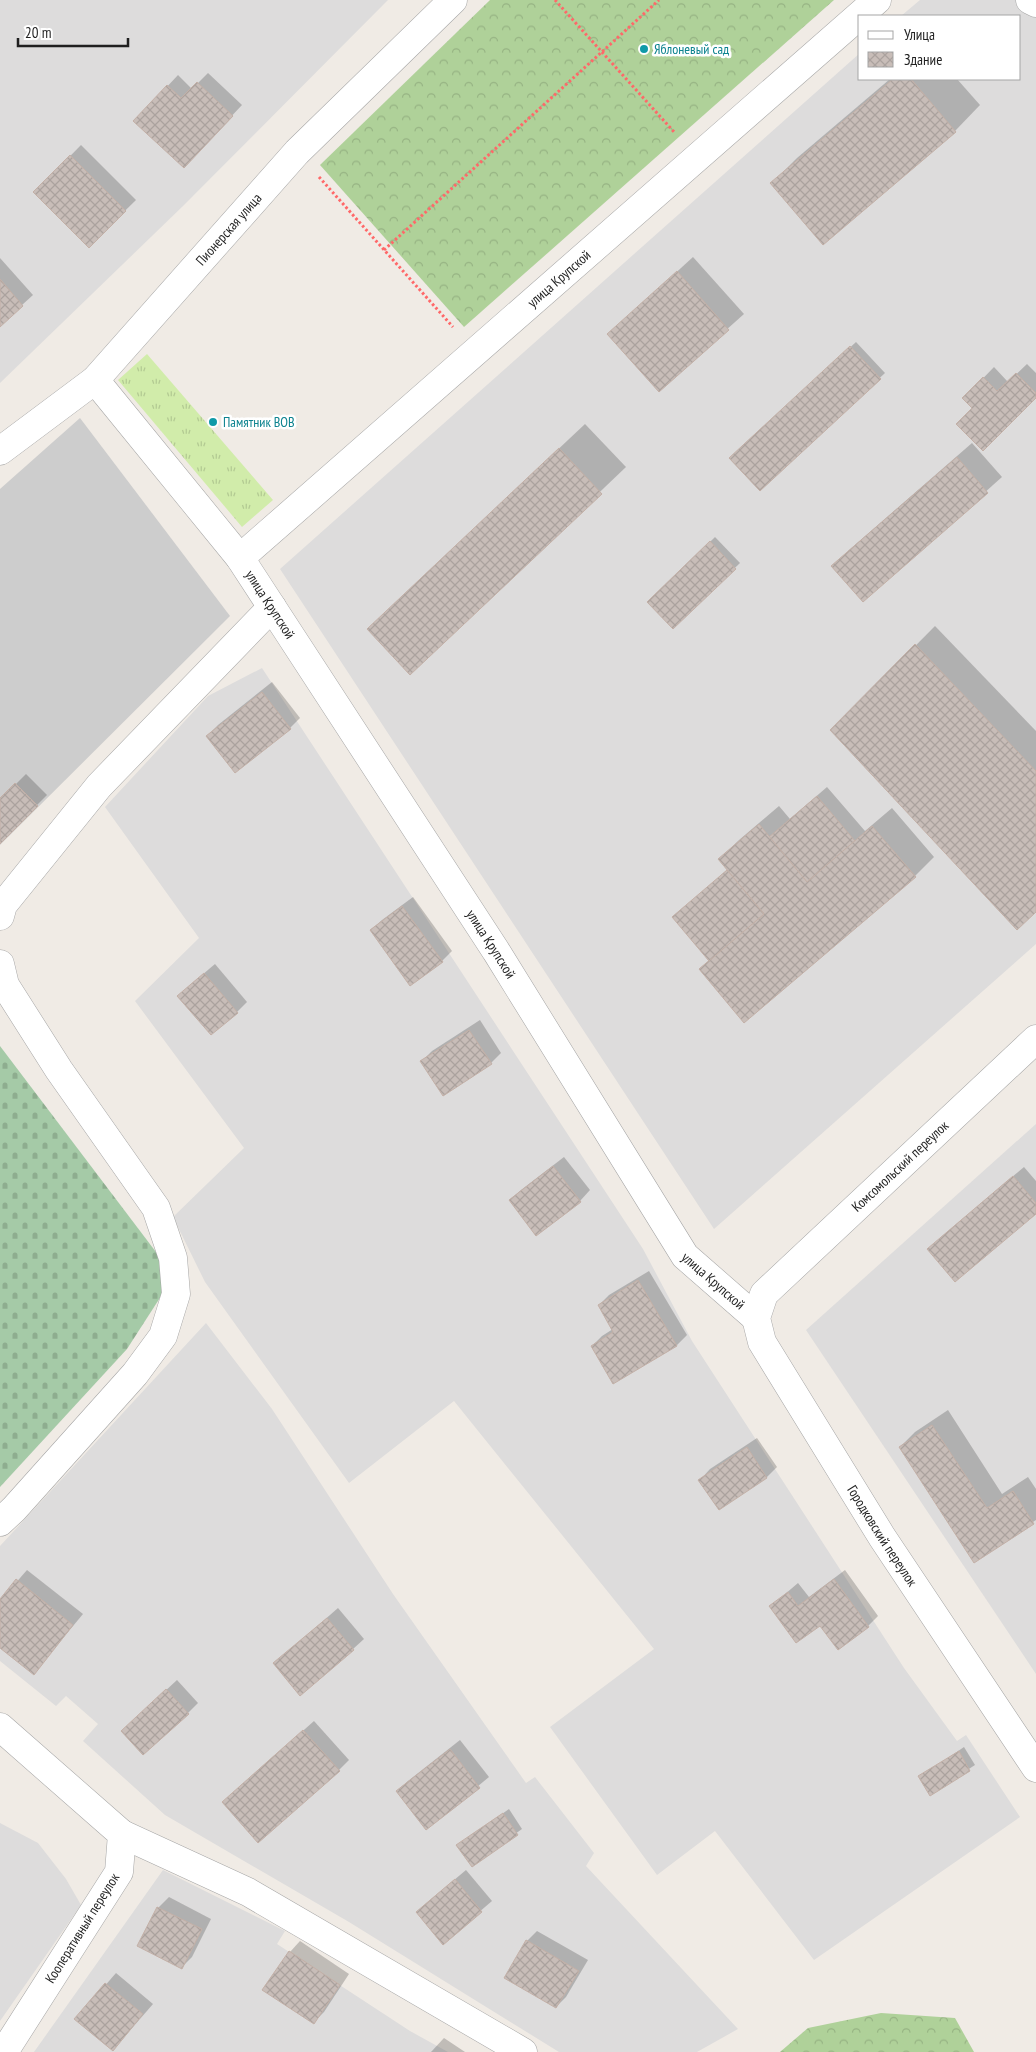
<svg xmlns="http://www.w3.org/2000/svg" width="1036" height="2052" font-family="'PT Sans Narrow',sans-serif">
<defs>
<pattern id="grass-tufts" width="24" height="20" patternUnits="userSpaceOnUse" patternTransform="scale(1.25)"><rect width="24" height="20" fill="#d1ecaa"/><path d="M3 7l-1-3M5 7V3M7 7l1-3M15 17l-1-3M17 17v-4M19 17l1-3" fill="none" stroke="#b3ca92"/></pattern>
<pattern id="forest-crowns" width="20" height="18" patternUnits="userSpaceOnUse" patternTransform="scale(1.25)"><rect width="20" height="18" fill="#afd199"/><path d="M2 6a3 3 0 1 1 6 0M12 15a3 3 0 1 1 6 0" fill="none" stroke="#96b383"/></pattern>
<pattern id="cemetery-stones" width="16" height="16" patternUnits="userSpaceOnUse" patternTransform="scale(1.25)"><rect width="16" height="16" fill="#a5caa7"/><path d="M2 7V4a2 2 0 0 1 4 0v3zM10 15v-3a2 2 0 0 1 4 0v3z" fill="#8ead8f"/></pattern>
<pattern id="building-cross-hatch" width="8" height="8" patternUnits="userSpaceOnUse" patternTransform="scale(1.25)"><rect width="8" height="8" fill="#c8bdb8"/><path d="M0 0l8 8M0 8l8-8" fill="none" stroke="#aba29e"/></pattern>
</defs>
<rect width="100%" height="100%" fill="#f0ebe5"/>
<g fill="#dddcdc">
<polygon points="0,0 388,0 183,206 0,383"/>
<polygon points="920,0 1036,0 1036,944 714,1229 280,569 860,53 860,79 1020,79 1020,16 901,16"/>
<polygon points="262,668 643,1249 692,1341 904,1668 957,1741 966,1735 1020,1817 814,1960 715,1831 657,1875 550,1727 654,1649 454,1401 349,1483 205,1282 173,1217 244,1148 135,1001 199,938 105,807 208,696"/>
<polygon points="1036,1124 1036,1674 806,1330"/>
<polygon points="206,1323 272,1409 393,1594 526,1783 535,1777 594,1853 586,1866 738,2029 697,2052 559,2052 349,1922 165,1815 83,1741 98,1724 66,1696 56,1706 0,1661 0,1546"/>
<polygon points="0,1823 38,1843 66,1879 81,1905 0,2021"/>
<polygon points="163,1870 285,1931 277,1944 410,2031 448,2052 34,2052"/>
</g>
<polygon fill="#cdcdcd" points="80,418 230,616 0,845 0,489"/>
<polygon fill="url(#grass-tufts)" points="147,354 273,500 242,527 118,380"/>
<g fill="url(#forest-crowns)">
<polygon points="490,0 834,0 464,327 320,165"/>
<polygon points="881,2013 955,2018 974,2052 780,2052 808,2028"/>
</g>
<polygon fill="url(#cemetery-stones)" points="0,1046 162,1260 165,1290 127,1349 0,1487"/>
<g fill="#0003">
<polygon points="208,73 242,105 194,156 135,121 178,75 192,89"/>
<polygon points="890,79 957,79 980,105 955,131 823,243 772,183 797,158"/>
<polygon points="81,145 136,200 89,246 35,192"/>
<polygon points="693,257 744,314 659,390 609,334"/>
<polygon points="0,258 33,295 0,325"/>
<polygon points="856,342 885,373 760,489 736,453"/>
<polygon points="1027,364 1036,373 1036,396 973,408 964,398 994,367 1008,382"/>
<polygon points="585,424 626,467 410,673 394,604"/>
<polygon points="972,443 1002,477 863,601 848,551"/>
<polygon points="715,537 740,563 673,627 649,602"/>
<polygon points="935,626 1036,731 1036,910 832,730"/>
<polygon points="272,682 300,718 290,728 207,736 218,725"/>
<polygon points="26,774 47,795 0,842 0,800"/>
<polygon points="827,787 865,831 892,808 934,857 915,876 710,960 674,917 728,869 720,859 739,840 779,806 790,819"/>
<polygon points="413,897 452,951 442,961 371,930 382,920"/>
<polygon points="215,964 247,1002 237,1012 189,986"/>
<polygon points="480,1020 501,1053 491,1063 422,1061 432,1051"/>
<polygon points="564,1157 590,1190 580,1201 510,1200 521,1190"/>
<polygon points="1024,1167 1036,1181 1036,1213 939,1239"/>
<polygon points="649,1271 687,1335 677,1345 592,1346 602,1336 613,1329 599,1305 609,1295"/>
<polygon points="948,1410 1002,1494 1028,1477 1036,1489 1036,1520 974,1561 900,1447 915,1432"/>
<polygon points="757,1438 777,1467 767,1477 719,1509 700,1480 710,1469"/>
<polygon points="27,1570 83,1614 34,1673 0,1646 0,1601"/>
<polygon points="845,1570 878,1616 868,1626 771,1606 798,1583 809,1597"/>
<polygon points="338,1608 364,1639 353,1649 275,1663"/>
<polygon points="177,1680 198,1703 188,1713 133,1721"/>
<polygon points="314,1721 349,1760 339,1770 234,1792"/>
<polygon points="460,1740 489,1777 426,1829 397,1791 408,1781"/>
<polygon points="964,1747 975,1765 930,1794 920,1777"/>
<polygon points="509,1809 522,1829 472,1865 458,1845"/>
<polygon points="466,1870 492,1901 443,1943 428,1902"/>
<polygon points="169,1897 211,1919 192,1957 182,1967 139,1946 159,1907"/>
<polygon points="537,1931 588,1960 566,1997 556,2007 527,1941"/>
<polygon points="300,1941 349,1974 324,2012 314,2022 290,1952"/>
<polygon points="116,1973 153,2004 113,2050 76,2019"/>
<polygon points="444,2038 465,2052 431,2052"/>
</g>
<g fill="url(#building-cross-hatch)" stroke="#c3b0a7">
<polygon points="893,79 911,79 956,132 823,245 770,183"/>
<polygon points="197,82 233,116 184,168 133,121 167,85 181,98"/>
<polygon points="70,155 126,211 89,248 33,192"/>
<polygon points="677,271 729,330 659,392 607,334"/>
<polygon points="0,279 23,306 0,327"/>
<polygon points="850,346 881,379 760,491 729,458"/>
<polygon points="1016,373 1036,393 1036,398 983,451 956,424 972,408 962,398 983,377 997,391"/>
<polygon points="559,448 602,494 410,675 367,629"/>
<polygon points="957,457 988,493 863,602 831,566"/>
<polygon points="710,541 736,569 673,629 647,602"/>
<polygon points="915,644 1036,771 1036,912 1017,930 830,730"/>
<polygon points="262,692 291,729 235,773 206,736"/>
<polygon points="15,783 38,806 0,844 0,798"/>
<polygon points="817,796 855,841 807,882 769,837"/>
<polygon points="759,824 807,882 872,826 916,877 744,1023 699,969 764,914 718,859"/>
<polygon points="727,870 764,914 709,961 672,917"/>
<polygon points="402,906 443,962 410,986 370,930"/>
<polygon points="204,973 238,1013 211,1035 177,996"/>
<polygon points="469,1030 492,1064 443,1096 420,1061"/>
<polygon points="553,1166 581,1202 536,1236 509,1200"/>
<polygon points="1013,1176 1036,1203 1036,1214 955,1282 927,1249"/>
<polygon points="638,1280 677,1346 613,1384 591,1346 613,1332 598,1305"/>
<polygon points="932,1425 987,1508 1013,1491 1034,1524 974,1563 899,1447"/>
<polygon points="747,1447 767,1478 719,1510 698,1480"/>
<polygon points="16,1579 73,1625 34,1675 0,1648 0,1599"/>
<polygon points="834,1579 869,1627 838,1650 820,1626 796,1643 769,1606 788,1592 798,1606"/>
<polygon points="327,1618 354,1650 300,1696 273,1663"/>
<polygon points="166,1689 189,1714 143,1755 121,1731"/>
<polygon points="303,1730 340,1771 258,1843 222,1802"/>
<polygon points="450,1749 480,1788 426,1830 396,1791"/>
<polygon points="959,1751 970,1771 930,1796 918,1776"/>
<polygon points="503,1813 518,1835 472,1867 456,1845"/>
<polygon points="455,1879 482,1912 443,1945 416,1912"/>
<polygon points="157,1907 202,1929 182,1969 137,1946"/>
<polygon points="526,1940 579,1971 556,2008 504,1978"/>
<polygon points="289,1951 340,1985 314,2024 262,1990"/>
<polygon points="105,1983 143,2014 113,2051 74,2019"/>
</g>
<g fill="none" stroke-linecap="round" stroke-linejoin="round">
<defs>
<g id="minor">
<polyline points="1030,0 1036,3"/>
<path id="s1" d="M95 380 240 558 496 951 685 1256 756 1318"/>
<path id="s2" d="M0 451 95 380 297 152 453 0"/>
<path id="s3" d="M240 558 877 0"/>
<polyline points="0,916 3,905 99,786 272,607"/>
<polyline points="0,964 5,985 59,1070 156,1208 173,1258 176,1294 163,1336 135,1374 14,1509 0,1522"/>
<path id="s4" d="M1036 1039 764 1294 756 1318 762 1342 882 1537 1036 1768"/>
<polyline points="0,1727 122,1834 119,1872 4,2052"/>
<polyline points="122,1834 248,1892 523,2052"/>
</g>
</defs>
<use href="#minor" stroke="#a6a6a6" stroke-width="29"/>
<g stroke="#ff6869" stroke-width="3" stroke-dasharray="2.5 2.5" stroke-linecap="butt">
<polyline points="555,0 675,133"/>
<polyline points="319,177 453,327"/>
<polyline points="384,250 659,0"/>
</g>
<use href="#minor" stroke="#fff" stroke-width="28"/>
</g>
<g fill="#0f9aa8" stroke="#fff" stroke-width="2">
<circle cx="644" cy="49" r="5"/>
<circle cx="213" cy="422" r="5"/>
</g>
<g text-anchor="middle" stroke-width="5" stroke-linejoin="round" paint-order="stroke">
<g font-size="14" fill="#0d838f" stroke="#fff" text-anchor="start">
<text x="654" y="54">Яблоневый сад</text>
<text x="223" y="427">Памятник ВОВ</text>
</g>
<g font-size="14" fill="#1f1f1f" stroke="#fff">
<text dy="5" stroke="none"><textPath href="#s2" startOffset="320">Пионерская улица</textPath></text>
<text dy="5" stroke="none"><textPath href="#s3" startOffset="424">улица Крупской</textPath></text>
<text dy="5" stroke="none"><textPath href="#s1" startOffset="285">улица Крупской</textPath></text>
<text dy="5" stroke="none"><textPath href="#s1" startOffset="690">улица Крупской</textPath></text>
<text transform="translate(900 1166) rotate(-43)" y="5">Комсомольский переулок</text>
<text dy="5" stroke="none"><textPath href="#s1" startOffset="1095">улица Крупской</textPath></text>
<text dy="5" stroke="none"><textPath href="#s4" startOffset="651">Городковский переулок</textPath></text>
<text transform="translate(82 1928) rotate(-58)" y="5">Кооперативный переулок</text>
</g>
</g>
<rect x="858" y="15" width="162" height="65" fill="#ffffff" stroke="#a5a5a5"/>
<rect x="868" y="31" width="25" height="8" fill="#ffffff" stroke="#a5a5a5"/>
<text x="904" y="40" font-size="15" fill="#1f1f1f">Улица</text>
<rect x="868" y="52" width="25" height="15" fill="url(#building-cross-hatch)" stroke="#a5a5a5"/>
<text x="904" y="65" font-size="15" fill="#1f1f1f">Здание</text>
<path d="M18 38v8h110v-8" fill="none" stroke="#1f1f1f" stroke-width="2.5"/>
<text x="25" y="38" font-size="15" fill="#1f1f1f" stroke="#ffffff" stroke-width="4" paint-order="stroke">20 m</text>
</svg>
